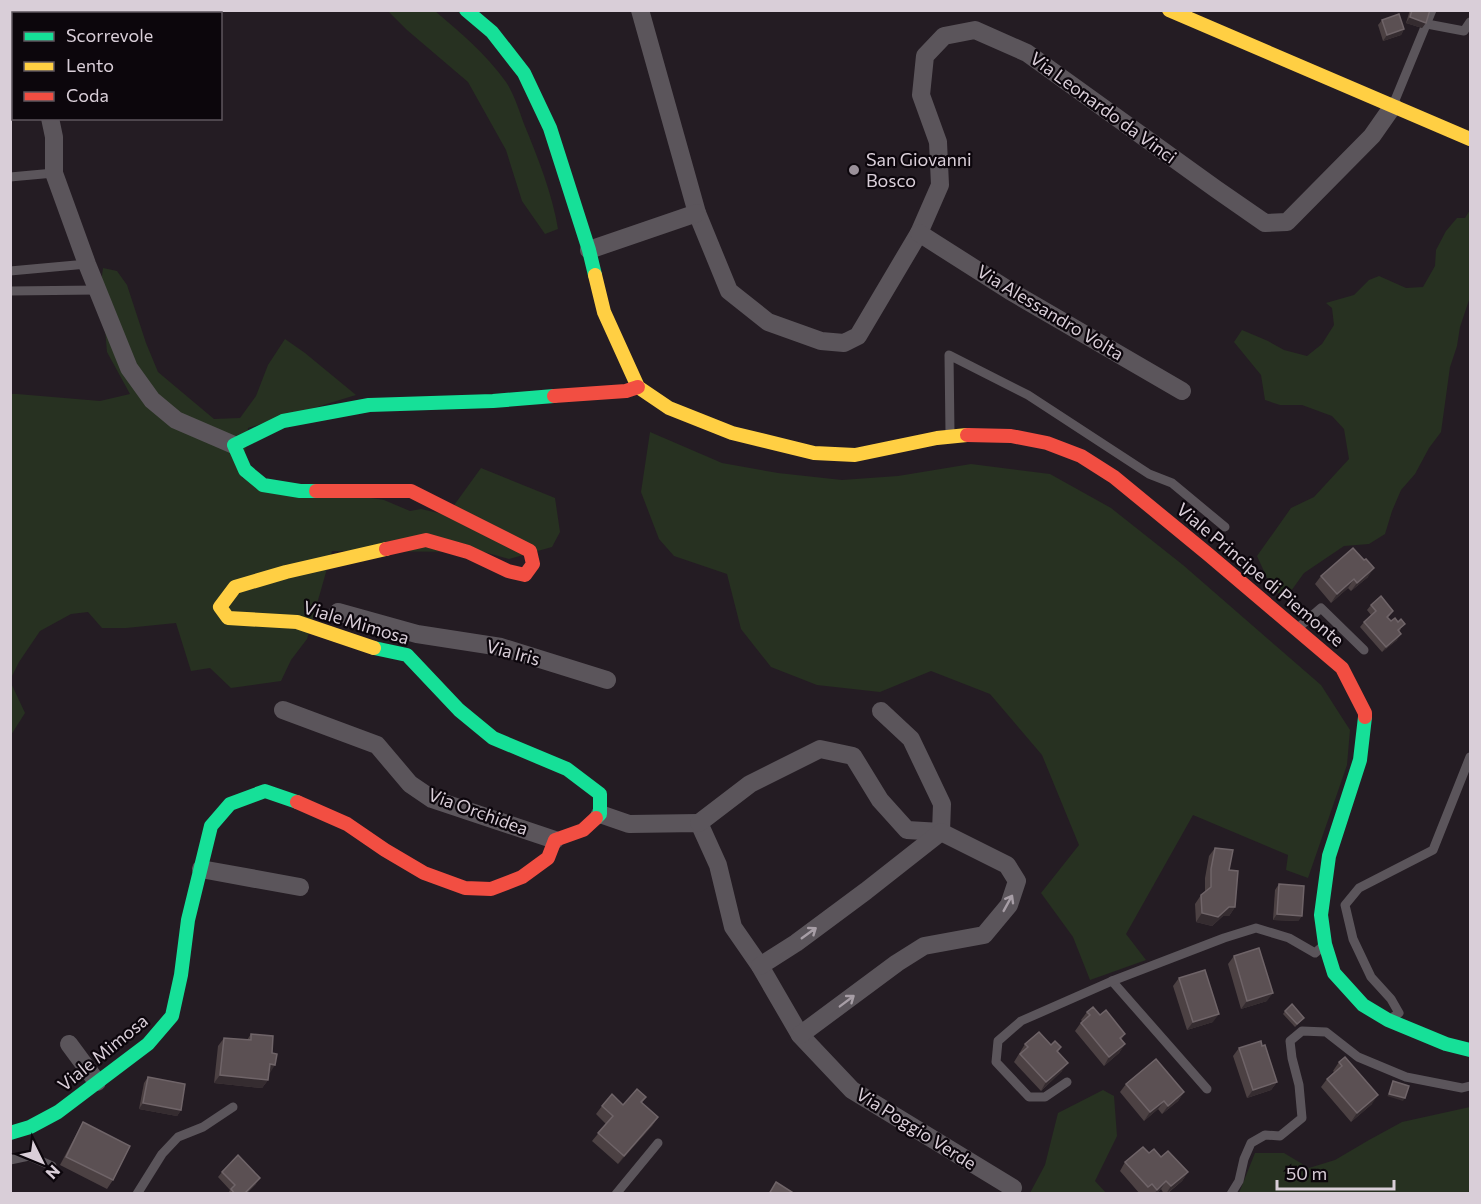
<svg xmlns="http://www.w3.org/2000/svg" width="1481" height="1204" font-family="Commissioner,sans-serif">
<rect width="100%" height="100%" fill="#241c23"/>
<g fill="#273121">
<path d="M388 11H435C461 33 486 54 506 82 514 94 519 110 524 124 538 158 552 193 558 229L545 234 522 201 506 150 468 82 407 30Z"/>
<polygon points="1470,210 1470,297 1460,327 1457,346 1450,367 1441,432 1429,448 1415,474 1401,490 1392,511 1385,534 1369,544 1344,546 1304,573 1291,591 1282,595 1272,589 1257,556 1291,508 1314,497 1349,459 1344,429 1332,416 1302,405 1280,405 1265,400 1261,375 1234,342 1242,330 1268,341 1284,350 1307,356 1322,344 1334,325 1332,308 1326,303 1354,295 1369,280 1379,276 1406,288 1423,287 1435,266 1436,250 1446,231 1457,218 1465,218"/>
<polygon points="103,268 117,271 127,285 146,343 158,372 214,419 240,418 256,396 268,365 285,339 305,353 356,395 248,428 242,478 384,500 410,511 421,509 447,515 481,468 555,498 560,532 552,547 509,559 484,552 332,551 307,639 291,660 281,681 231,688 210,668 191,671 176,623 126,628 102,628 88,612 71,614 40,631 19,662 11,678 11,394 17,394 100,401 130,394 107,352 101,283"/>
<polygon points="650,432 722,463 778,473 842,480 898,476 971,464 1050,474 1111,508 1183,565 1321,685 1350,730 1347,765 1308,878 1286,870 1288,855 1193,815 1126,934 1146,960 1090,980 1073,937 1041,893 1079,845 1042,755 990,694 931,671 880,692 817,685 771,667 741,629 727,574 674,556 659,539 641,492"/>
<polygon points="10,681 25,713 11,735 10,735"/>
<polygon points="1103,1090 1114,1096 1117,1136 1095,1181 1106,1193 1030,1193 1045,1165 1058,1113"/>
<polygon points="1470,1107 1470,1193 1239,1193 1255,1153 1284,1153 1309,1168 1335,1160 1369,1140 1402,1122"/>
</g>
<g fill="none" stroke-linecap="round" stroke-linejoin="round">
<g stroke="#5b555b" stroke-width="9">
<polyline points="1427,24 1464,31 1470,22"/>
<polyline points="1393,105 1432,10"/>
<polyline points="10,177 54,173"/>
<polyline points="10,271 87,264"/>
<polyline points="10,291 97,290"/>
<polyline points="950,433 949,355 1028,395 1149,474 1172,483 1225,527"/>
<polyline points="1298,628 1321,608 1364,650"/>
<polyline points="1112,981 1207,1089"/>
<polyline points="1393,1017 1399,1013 1391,999 1371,977 1353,939 1345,905 1359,888 1433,850 1470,757"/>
<polyline points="1067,1082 1045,1097 1029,1097 996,1062 998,1041 1021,1021 1112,981 1224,938 1256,928 1289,938 1315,953 1323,946"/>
<polyline points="10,1160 29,1156 52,1166"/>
<polyline points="137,1194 162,1154 178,1137 203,1127 233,1107"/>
<polyline points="616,1194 658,1143"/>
<polyline points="1231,1194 1239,1181 1244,1159 1251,1143 1265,1135 1280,1136 1302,1118 1299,1085 1292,1058 1290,1041 1302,1031 1326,1032 1358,1057 1406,1077 1462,1088 1470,1086"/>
</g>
<g stroke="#5b555b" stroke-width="18">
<polyline points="13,10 14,14"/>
<polyline points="640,10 697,213 729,291 768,322 821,341 844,343 858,336 919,233 940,185 938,142 921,95 925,56 944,36 975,30 1027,53 1216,189 1265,223 1287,222 1372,136 1393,106"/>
<polyline points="50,118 54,137 54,173 87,264 129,368 152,400 176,420 234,445"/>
<polyline points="919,233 1010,291 1182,391"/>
<polyline points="589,250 697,213"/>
<polyline points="338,612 417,634 501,647 607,680"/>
<polyline points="283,710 377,745 410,784 432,799 555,840"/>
<polyline points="600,814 629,824 699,823 718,865 733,927 760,966 800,1035 852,1090 1013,1188"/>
<polyline points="699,823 750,784 820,749 853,756 880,800 907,830 941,832 942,804 911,739 881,711"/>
<polyline points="201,869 300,887"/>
<polyline points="760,966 796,943 866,891 941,832 1007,865 1017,881 1009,905 984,935 924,946 897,963 800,1035"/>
<polyline points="69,1044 97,1082"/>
</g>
<g stroke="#16e098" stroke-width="14">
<polyline points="466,10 492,32 524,73 550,128 589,250 595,275"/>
<polyline points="316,491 300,491 263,485 245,470 234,445 283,421 369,405 493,401 554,396"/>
<polyline points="374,648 407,655 459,710 493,738 567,769 600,794 600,814 596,818"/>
<polyline points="1365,717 1360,760 1329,856 1321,915 1325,944 1334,973 1363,1005 1388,1020 1446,1044 1470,1050"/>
<polyline points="10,1133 30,1127 58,1112 148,1044 172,1016 181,975 188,920 211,826 230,804 265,791 297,802"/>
</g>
<g stroke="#ffcf43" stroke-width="14">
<polyline points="1169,10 1470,139"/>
<polyline points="595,275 604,312 638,387 669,408 732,433 814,453 855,455 937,438 967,435"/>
<polyline points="374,648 297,622 228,618 220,607 235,587 286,572 386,549"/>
</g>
<g stroke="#f24e42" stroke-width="14">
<polyline points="554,396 626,391 638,387"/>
<polyline points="967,435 1011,436 1047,443 1081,456 1114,477 1209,555 1342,668 1365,713 1365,717"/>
<polyline points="316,491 411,491 530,551 533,564 525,575 508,571 468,552 426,540 386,549"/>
<polyline points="297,802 347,824 385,850 424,873 465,888 491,889 522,877 548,858 555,840 583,830 596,818"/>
</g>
</g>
<g fill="#4c4143">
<polygon points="1410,10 1430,10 1422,28 1406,23"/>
<polygon points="1382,20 1404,29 1401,35 1383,41 1378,25"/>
<polygon points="1364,560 1368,577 1351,591 1348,588 1331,603 1315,584 1321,576"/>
<polygon points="1371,605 1393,611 1388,618 1401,629 1399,632 1397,640 1382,652 1360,627 1364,622 1371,615 1367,610"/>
<polygon points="1215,848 1229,870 1235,907 1229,916 1223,916 1212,926 1196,922 1195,904 1201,895 1205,892 1205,878 1209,856"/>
<polygon points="1279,884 1302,916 1298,921 1273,920 1275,890"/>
<polygon points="1234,956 1267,1001 1241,1009 1228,964"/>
<polygon points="1179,978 1213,1022 1187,1030 1173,986"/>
<polygon points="1285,1011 1304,1018 1295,1027 1283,1014"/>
<polygon points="1087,1012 1100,1015 1125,1034 1121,1040 1125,1044 1119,1053 1104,1066 1075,1031 1082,1021 1081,1020"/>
<polygon points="251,1034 270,1073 269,1073 268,1080 262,1088 214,1083 218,1046 224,1038 247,1040"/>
<polygon points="1025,1044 1051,1045 1061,1047 1058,1052 1062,1071 1041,1091 1014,1062"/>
<polygon points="1239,1048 1277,1082 1271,1090 1247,1098 1233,1056"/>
<polygon points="1339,1062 1372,1104 1351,1122 1321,1087 1327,1079 1334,1072 1333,1071"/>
<polygon points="148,1077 181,1110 177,1116 139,1109 144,1083"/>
<polygon points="1126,1084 1184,1092 1178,1101 1162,1114 1158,1109 1144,1121 1120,1092"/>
<polygon points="646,1097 642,1103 658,1117 652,1126 618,1164 592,1141 606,1124 596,1114 602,1106 623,1105"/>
<polygon points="83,1122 113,1180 107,1189 60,1165 78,1131"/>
<polygon points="1149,1153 1161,1157 1188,1172 1182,1181 1167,1194 1164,1194 1161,1189 1156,1194 1147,1194 1146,1192 1144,1194 1140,1194 1120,1171 1125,1162"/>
<polygon points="222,1172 256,1184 246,1194 228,1194 230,1190 218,1177"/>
</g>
<g fill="#352c30">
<polygon points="1410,17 1426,23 1422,28 1406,23"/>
<polygon points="1404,29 1401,35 1383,41 1387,35"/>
<polygon points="1374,568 1368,577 1351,591 1357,583"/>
<polygon points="1354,579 1348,588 1331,603 1337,594"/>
<polygon points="1401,634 1397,640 1382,652 1386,647"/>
<polygon points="1229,907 1235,907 1229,916 1223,916 1212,926 1196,922 1202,913"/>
<polygon points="1277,914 1302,916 1298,921 1273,920"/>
<polygon points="1273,993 1267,1001 1241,1009 1247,1001"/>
<polygon points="1219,1014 1213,1022 1187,1030 1193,1022"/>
<polygon points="1125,1044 1119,1053 1104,1066 1109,1057"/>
<polygon points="1068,1063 1062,1071 1041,1091 1046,1082"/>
<polygon points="270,1064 275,1065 270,1073 264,1073"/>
<polygon points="220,1075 268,1080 262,1088 214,1083"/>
<polygon points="1277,1082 1271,1090 1247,1098 1253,1090"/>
<polygon points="1184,1092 1178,1101 1162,1114 1168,1106"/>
<polygon points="1389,1094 1405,1098 1403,1101 1387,1096"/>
<polygon points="1378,1095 1372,1104 1351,1122 1357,1113"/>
<polygon points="1164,1101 1158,1109 1144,1121 1150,1112"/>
<polygon points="143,1103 181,1110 177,1116 139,1109"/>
<polygon points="658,1117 652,1126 618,1164 624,1156"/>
<polygon points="1188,1172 1182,1181 1166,1194 1171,1186"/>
<polygon points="260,1178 256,1184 246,1194 244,1194"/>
<polygon points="1166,1181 1161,1189 1156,1194 1154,1194 1157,1190"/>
</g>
<g fill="#5b5053" stroke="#6f6468" stroke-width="1.5">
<polygon points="1412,10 1430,10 1426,23 1410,17"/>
<polygon points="1399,14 1404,29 1387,35 1382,20"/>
<polygon points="1353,548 1364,560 1366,559 1374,568 1357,583 1354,579 1337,594 1321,576"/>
<polygon points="1381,596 1393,611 1387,617 1391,621 1395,618 1398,622 1401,619 1405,624 1398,630 1401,634 1386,647 1364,622 1376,611 1371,605"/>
<polygon points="1215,848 1233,850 1229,870 1238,871 1235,907 1229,907 1218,917 1202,913 1201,895 1211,887 1211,869"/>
<polygon points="1279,884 1304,886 1302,916 1277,914"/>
<polygon points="1259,948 1273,993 1247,1001 1234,956"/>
<polygon points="1205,970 1219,1014 1193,1022 1179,978"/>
<polygon points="1292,1004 1304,1018 1297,1024 1285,1011"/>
<polygon points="1093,1007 1100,1015 1106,1010 1125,1034 1120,1038 1125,1044 1109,1057 1081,1023 1090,1015 1087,1012"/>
<polygon points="1039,1032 1051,1045 1055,1041 1061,1047 1057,1051 1068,1063 1046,1082 1020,1054 1028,1047 1025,1044"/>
<polygon points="251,1034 273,1036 272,1053 277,1054 275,1065 270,1064 268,1080 220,1075 224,1038 251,1040"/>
<polygon points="1261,1041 1262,1046 1265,1045 1277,1082 1253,1090 1239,1048"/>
<polygon points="1345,1057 1378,1095 1357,1113 1327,1079 1342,1066 1339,1062"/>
<polygon points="1156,1059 1184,1092 1168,1106 1164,1101 1150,1112 1126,1084"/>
<polygon points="148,1077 185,1084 181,1110 143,1103"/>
<polygon points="1393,1081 1409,1086 1405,1098 1389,1094"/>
<polygon points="637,1089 646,1097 641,1102 658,1117 624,1156 598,1133 613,1116 602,1106 612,1094 623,1105"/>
<polygon points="83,1122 130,1146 113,1180 66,1157"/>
<polygon points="1143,1147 1149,1153 1154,1149 1161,1157 1168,1151 1188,1172 1171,1186 1166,1181 1157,1190 1152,1184 1148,1187 1125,1162"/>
<polygon points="238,1155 260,1178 244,1194 235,1194 231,1189 235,1185 222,1172"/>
<polygon points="776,1182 795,1194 769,1194"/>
</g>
<defs><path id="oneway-shaft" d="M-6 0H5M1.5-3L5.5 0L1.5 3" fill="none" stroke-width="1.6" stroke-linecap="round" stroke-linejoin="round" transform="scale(1.5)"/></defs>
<g stroke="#a79ea6">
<use href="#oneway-shaft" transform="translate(1008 903) rotate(-61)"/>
<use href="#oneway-shaft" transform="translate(809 933) rotate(-36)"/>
<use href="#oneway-shaft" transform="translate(847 1001) rotate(-37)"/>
</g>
<circle fill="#9a9099" stroke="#0c060c" stroke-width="2" cx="854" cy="170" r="6"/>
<g text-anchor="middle" stroke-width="4.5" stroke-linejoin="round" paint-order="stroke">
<g font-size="18" fill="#d9ced8" stroke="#0c060c">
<text transform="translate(1103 108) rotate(36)" y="6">Via Leonardo da Vinci</text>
<text transform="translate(1050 313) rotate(31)" y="6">Via Alessandro Volta</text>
<text transform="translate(1260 575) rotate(40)" y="6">Viale Principe di Piemonte</text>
<text transform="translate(356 623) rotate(17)" y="6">Viale Mimosa</text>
<text transform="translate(513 653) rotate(15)" y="6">Via Iris</text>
<text transform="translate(478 812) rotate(20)" y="6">Via Orchidea</text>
<text transform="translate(103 1053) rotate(-39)" y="6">Viale Mimosa</text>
<text transform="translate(916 1129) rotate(32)" y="6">Via Poggio Verde</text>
</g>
<g font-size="18" fill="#d9ced8" stroke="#0c060c" text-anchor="start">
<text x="866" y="166">San Giovanni<tspan x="866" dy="21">Bosco</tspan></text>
</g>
</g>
<rect width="1481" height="1204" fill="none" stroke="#d9ced8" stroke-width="24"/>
<rect x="12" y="12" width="210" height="108" fill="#0c060c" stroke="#5e565e" stroke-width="1.5"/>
<rect x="24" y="32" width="30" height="9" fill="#16e098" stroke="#5e565e" stroke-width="1.5"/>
<text x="66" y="42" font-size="18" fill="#d9ced8">Scorrevole</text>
<rect x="24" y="62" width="30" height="9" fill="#ffcf43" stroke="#5e565e" stroke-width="1.5"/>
<text x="66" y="72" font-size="18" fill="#d9ced8">Lento</text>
<rect x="24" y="92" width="30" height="9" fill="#f24e42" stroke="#5e565e" stroke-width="1.5"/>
<text x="66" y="102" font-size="18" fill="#d9ced8">Coda</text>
<g transform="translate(42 1162) rotate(133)" stroke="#0c060c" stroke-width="4.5" paint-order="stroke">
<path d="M0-4.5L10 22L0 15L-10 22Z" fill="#d9ced8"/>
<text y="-9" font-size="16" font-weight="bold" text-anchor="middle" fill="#d9ced8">N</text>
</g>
<path d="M1277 1180v9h117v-9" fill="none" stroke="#d9ced8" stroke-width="3"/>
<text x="1286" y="1180" font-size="18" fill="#d9ced8" stroke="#0c060c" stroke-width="4.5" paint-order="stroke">50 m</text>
</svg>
